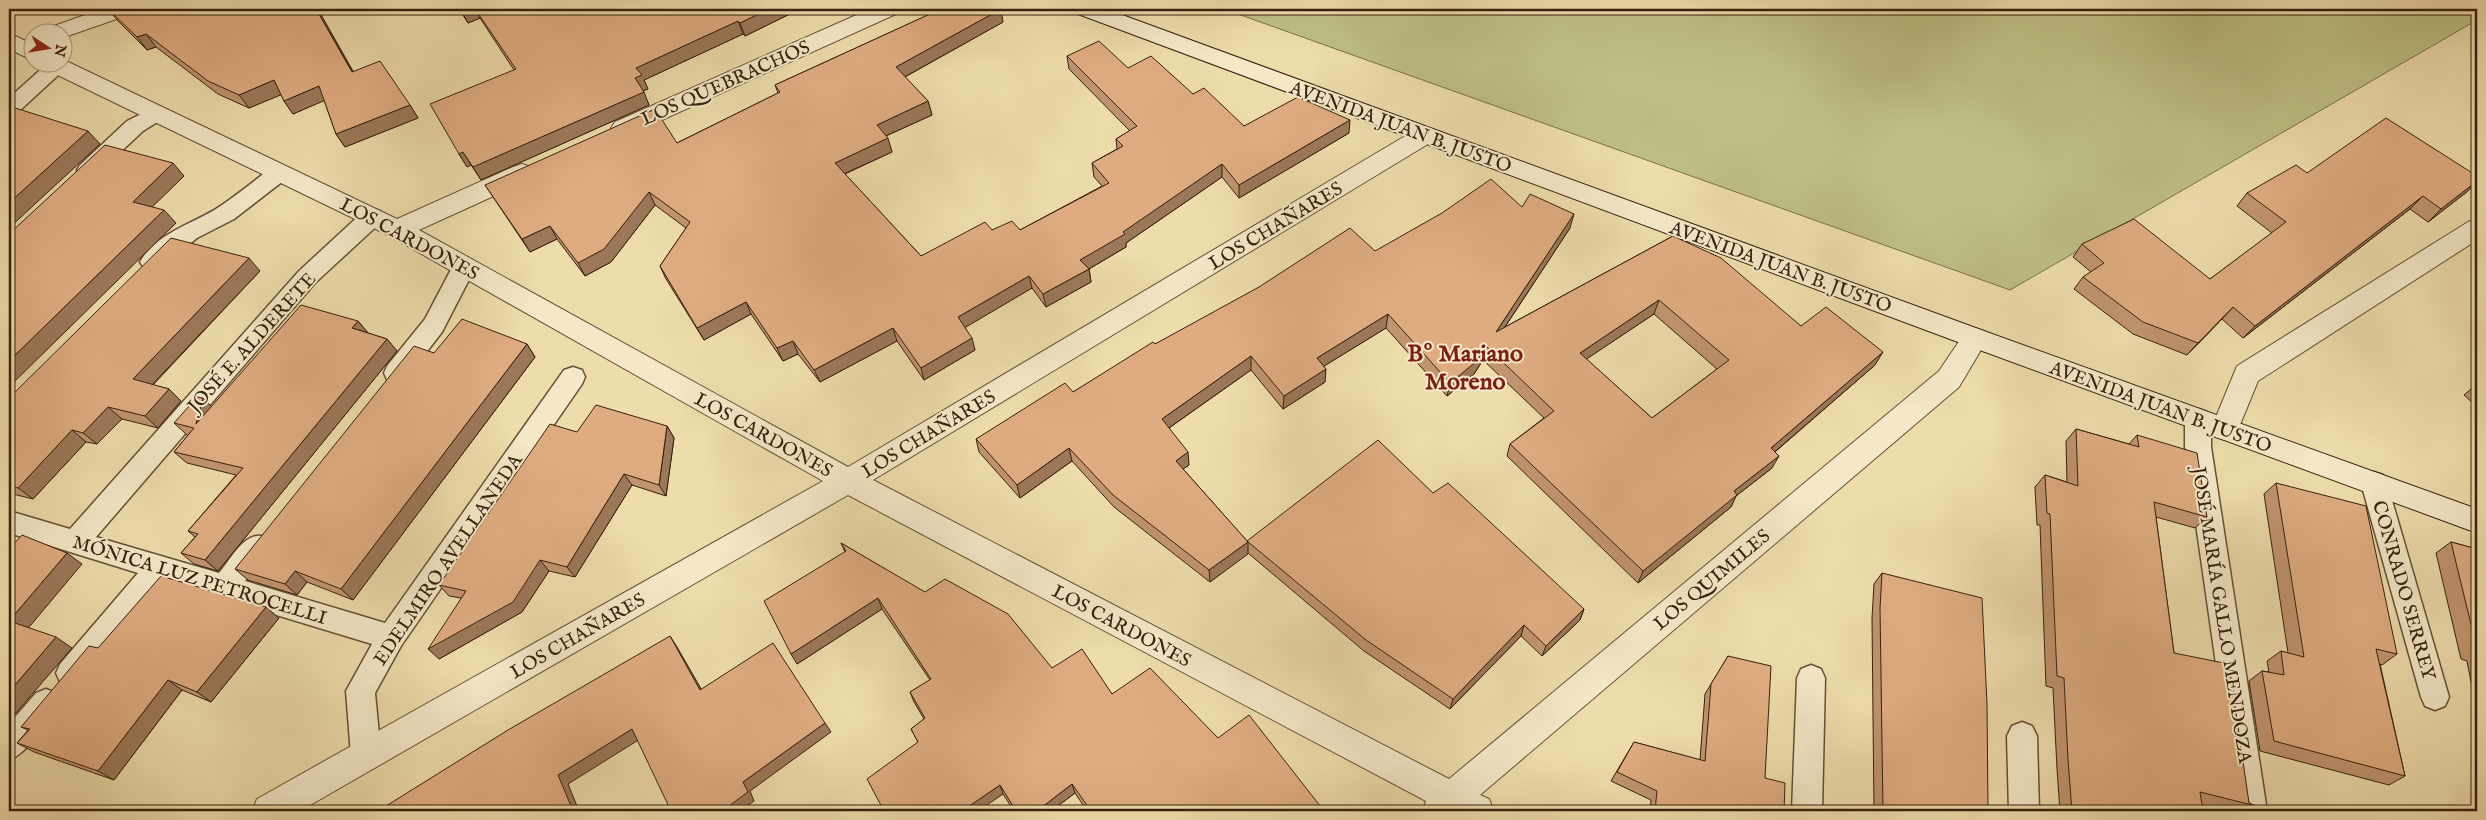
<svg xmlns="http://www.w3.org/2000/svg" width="2486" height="820" font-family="'IM FELL English',serif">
<rect width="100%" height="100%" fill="#eedcab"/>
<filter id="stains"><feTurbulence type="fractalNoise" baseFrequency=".004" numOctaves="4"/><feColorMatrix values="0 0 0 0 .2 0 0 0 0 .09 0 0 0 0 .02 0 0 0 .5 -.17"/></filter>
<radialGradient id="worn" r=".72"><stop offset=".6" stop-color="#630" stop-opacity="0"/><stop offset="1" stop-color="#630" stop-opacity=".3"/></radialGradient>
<polygon fill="#bebf85" stroke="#7a704a" points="1224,9 2477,9 2477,20 2010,290"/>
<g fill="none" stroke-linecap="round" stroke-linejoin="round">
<defs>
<g id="lane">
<polygon points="49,62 62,62 67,67 16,114 9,116 9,98"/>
<polygon points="155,107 162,109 166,114 162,119 143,131 96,175 88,178 80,175 77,170 80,165 127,121"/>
<path d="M279 165 287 168 290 173 287 178 234 219 197 238 160 268 152 271 144 268 140 262C156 233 193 224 219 207 237 195 254 181 271 168Z"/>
<path d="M372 209 380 211 383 217 380 223 315 283 96 537 219 573C232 558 245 529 267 537L271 545 245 581 385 623 564 370 573 367 582 370 585 377 582 384 401 646 375 693 381 755 376 765 366 769 356 765 351 755 346 691 372 644 164 581 80 682 70 686 60 682 56 673 60 664 138 573 9 533V511L70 529 299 271 364 211Z"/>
<polygon points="464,257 472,260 476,266 442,332 405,380 396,383 387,380 384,373 387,366 425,319 456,260"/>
<polygon points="2198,409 2207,412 2211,419 2211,447 2267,811 2237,811 2185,447 2185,419 2189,412"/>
<polygon points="2374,472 2383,475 2387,483 2449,697 2445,706 2435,710 2425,706 2421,697 2361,483 2365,475"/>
<polygon points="1811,665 1821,669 1825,678 1822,811 1792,811 1797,678 1801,669"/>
<path d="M46 689 56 693 60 702C53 719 26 754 9 760V724L36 693Z"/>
<polygon points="2022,722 2032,726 2037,736 2039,811 2009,811 2007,736 2012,726"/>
</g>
<g id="street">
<polygon points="102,9 134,9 131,14 62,38 62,32 48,32 51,27"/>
<polygon points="870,9 899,9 896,14 631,134 623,136 615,134 611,128 615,122"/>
<polygon points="9,33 32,44 32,60 9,49"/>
<polygon points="62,59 397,219 513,167 522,164 531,167 534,173 531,179 419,230 848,467 1417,129 1425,127 1433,129 1437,135 1433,141 873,480 1449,779 1939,371 1966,331 1975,328 1984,331 1988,338 1959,387 1480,795 1489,799 1494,811 1423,811 1426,801 848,495 300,811 252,811 257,799 823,481 388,235 41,67 38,62 62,62"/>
<polygon points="2477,219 2477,240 2258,381 2235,437 2225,440 2215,437 2211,429 2237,366 2468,222"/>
</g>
<polygon id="secondary" points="1075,9 1106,9 1984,331 2477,509 2477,533 1966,345 1078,14"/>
</defs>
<use href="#lane" stroke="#654f36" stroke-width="3"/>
<use href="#street" stroke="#654f36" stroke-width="2"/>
<use href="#secondary" stroke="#37200f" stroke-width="2"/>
<use href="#lane" fill="#f4e8c8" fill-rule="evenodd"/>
<use href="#street" fill="#f4e8c8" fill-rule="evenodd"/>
<use href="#secondary" fill="#f4e8c8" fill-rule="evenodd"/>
</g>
<g fill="#c0946f" stroke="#37200f" fill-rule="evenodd">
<polygon points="108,9 330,9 320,13 353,71 410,105 418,118 345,147 336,134 324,100 293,114 284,101 281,94 249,108 218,94 156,47 147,50 118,21"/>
<polygon points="459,9 800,9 745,36 743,34 644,80 648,89 643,91 649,105 481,180 471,165 467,167 459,154 514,70 480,18 468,23"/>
<polygon points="927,10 1003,22 905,77 928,101 932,115 886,136 892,152 845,174 921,256 992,230 1020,230 1102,186 1094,177 1092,163 1117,149 1116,139 1130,131 1069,69 1067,56 1128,68 1193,94 1244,126 1349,133 1239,198 1222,177 1126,243 1126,247 1089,269 1091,282 1046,307 1032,288 965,327 975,350 924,380 897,341 820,382 798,354 783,361 751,314 704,340 666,279 660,266 686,228 655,205 611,262 585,276 557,239 530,252 485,185 677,143 778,93 775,85 928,15"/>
<polygon points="2477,176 2477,182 2468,191 2428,222 2410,209 2243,338 2222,319 2187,355 2133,334 2074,289 2083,277 2091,272 2073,257 2082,244 2210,279 2272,233 2237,206 2247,193"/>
<path d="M1522 207 1570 228 1505 327 1673 236 1801 326 1875 365 1775 452 1772 468 1736 496 1731 507 1638 583 1507 456 1510 444 1544 418 1483 360 1474 374 1447 396 1386 328 1324 366 1325 382 1283 409 1251 370 1169 428 1189 465 1183 469 1247 541 1433 493 1584 609 1580 620 1542 656 1521 636 1450 709 1364 651 1248 553 1210 582 1114 507 1072 461 1020 498 979 452 976 439 1073 392 1155 344 1375 251ZM1654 314 1717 369 1652 418 1586 359Z"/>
<polygon points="260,271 153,385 169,389 181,401 158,428 122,419 97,444 86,442 33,499 9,493 9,398"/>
<polygon points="358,321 368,333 387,339 397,351 218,571 194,564 181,553 195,537 188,531 236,475 187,463 174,452 188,435 187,435 174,423 203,398 211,407"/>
<polygon points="527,344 535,357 353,600 307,582 297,595 248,580 235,569 434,353"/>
<polygon points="2477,384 2477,407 2464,395"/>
<polygon points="667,426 674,438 666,496 632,485 575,577 549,571 522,612 439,659 461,598 449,596 439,585"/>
<polygon points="2076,429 2129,444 2137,435 2207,517 2195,528 2156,517 2174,653 2249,803 2256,806 2248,811 2227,811 2202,805 2203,811 2060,811 2057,769 2053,688 2046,686 2040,525 2037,525 2035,487 2045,475 2067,482 2066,441"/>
<polygon points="2276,483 2397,654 2382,665 2380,664 2405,776 2389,785 2260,751 2249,681 2262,671 2269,672 2267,661 2281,651 2288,653 2264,494"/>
<polygon points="2451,542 2477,549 2477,713 2467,661 2461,659 2436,553"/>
<polygon points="841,543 1052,668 1218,738 1324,811 1087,811 1075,793 1051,811 1014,811 1003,794 918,742 911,729 924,719 914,702 910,692 930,680 882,609 797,664 845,552"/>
<polygon points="1882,573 1988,811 1874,811 1872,618 1874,584"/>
<polygon points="279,618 211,702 182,690 114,780 34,752 17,743 28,730 21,727 98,648"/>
<polygon points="1728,656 1765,778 1784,811 1650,811 1651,800 1611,781 1634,742 1700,760 1705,694"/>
</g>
<g fill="#9c785a" stroke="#37200f">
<polygon points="316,9 330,9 320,13 360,85 352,72"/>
<polygon points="464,9 475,9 480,18 468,23 461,10"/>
<polygon points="769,9 800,9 745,36 740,23"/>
<polygon points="1001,9 1003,22 899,80 896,67"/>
<polygon points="738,21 743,34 644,80 648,89 641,91 635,78 636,68"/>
<polygon points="146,34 156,47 147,50 137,37"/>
<polygon points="274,80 283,94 249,108 239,95"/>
<polygon points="319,86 328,99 293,114 284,101"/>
<polygon points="644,92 649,105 481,180 473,167"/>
<polygon points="928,101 932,115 881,138 877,125"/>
<polygon points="410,105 418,118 345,147 336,134"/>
<polygon points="1350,120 1349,133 1239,198 1239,185"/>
<polygon points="88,131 100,144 9,228 9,203"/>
<polygon points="888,138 892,152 839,176 835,163"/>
<polygon points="463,152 471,165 467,167 459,154"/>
<polygon points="173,163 184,176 144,215 133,202"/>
<polygon points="1222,164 1222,177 1126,243 1126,247 1082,273 1080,260"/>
<polygon points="2477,181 2468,191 2428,222 2441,209"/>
<polygon points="649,192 655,205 611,262 585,276 578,263"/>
<polygon points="2423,196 2410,209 2243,338 2255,326"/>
<polygon points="164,210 176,223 9,387 9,361"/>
<polygon points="1574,214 1570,228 1493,345 1496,332"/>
<polygon points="550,226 557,239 530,252 522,239"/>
<polygon points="249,258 260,271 146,391 133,379"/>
<polygon points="1089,269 1091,282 1046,307 1043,294"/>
<polygon points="1029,276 1032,288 961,330 958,317"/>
<polygon points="1659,300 1654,314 1576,366 1580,353"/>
<polygon points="746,302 751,314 704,340 697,328"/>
<polygon points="2233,307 2222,319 2187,355 2198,343"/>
<polygon points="1388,314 1386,328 1316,371 1317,358"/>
<polygon points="358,321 368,333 352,328"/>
<polygon points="893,328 897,341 820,382 814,370"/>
<polygon points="972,338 975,350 924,380 921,368"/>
<polygon points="387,339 397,351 218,571 205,560"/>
<polygon points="793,341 798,354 783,361 777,348"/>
<polygon points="527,344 535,357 353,600 341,589"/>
<polygon points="1486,346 1483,360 1474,374 1447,396 1450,383"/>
<polygon points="1883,352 1875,365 1764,461 1771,448"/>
<polygon points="1251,356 1251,370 1163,432 1162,419"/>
<polygon points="1326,369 1325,382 1283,409 1284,396"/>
<polygon points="169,389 181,401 158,428 145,416"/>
<polygon points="203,398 215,410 196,424"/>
<polygon points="108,407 122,419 97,444 83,433"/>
<polygon points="667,426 674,438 666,496 659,485"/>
<polygon points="72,430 86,442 33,499 18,488"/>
<polygon points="1069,448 1072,461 1020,498 1017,485"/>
<polygon points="1188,452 1189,465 1176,474 1176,461"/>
<polygon points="1779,456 1772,468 1736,496 1731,507 1638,583 1643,571 1734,491"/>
<polygon points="624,474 632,485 575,577 567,567"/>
<polygon points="1248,542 1248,554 1210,582 1209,570"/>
<polygon points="67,553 82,564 25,632 9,621"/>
<polygon points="540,560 549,571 522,612 439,659 428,649"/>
<polygon points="295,571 307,582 297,595 285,584"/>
<polygon points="878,598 882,609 797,664 791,654"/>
<polygon points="266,607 279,618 211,702 197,692"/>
<polygon points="1584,609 1580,620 1542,656 1546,646"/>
<polygon points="1524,625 1521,636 1450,709 1453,699"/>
<polygon points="670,636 677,647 707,699 700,690"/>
<polygon points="56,637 72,648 9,721 9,692"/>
<polygon points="168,680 182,690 114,780 98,771"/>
<polygon points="825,723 831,732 750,791 754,801 740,811 722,811 743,782"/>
<polygon points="632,729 640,739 568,784 579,811 563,811 558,775"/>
<polygon points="1072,784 1075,793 1051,811 1037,811"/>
<polygon points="1000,785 1003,794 978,811 962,811"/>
</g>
<g fill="#dfac81" stroke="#37200f" fill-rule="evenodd">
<polygon points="108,9 316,9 352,72 380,61 410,105 336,134 319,86 284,101 274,80 239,95 208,81 146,34 137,37"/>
<polygon points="475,9 769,9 740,23 738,21 636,68 642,75 635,78 644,92 473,167 463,152 459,154 430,104 516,69"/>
<polygon points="929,9 1001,9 896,67 928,101 877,125 888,138 835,163 921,256 985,222 992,230 1012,221 1020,230 1109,183 1092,163 1123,146 1116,139 1137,126 1067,56 1099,41 1128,68 1151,56 1193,94 1204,88 1244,126 1298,97 1350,120 1239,185 1222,164 1123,232 1125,234 1080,260 1089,269 1043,294 1029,276 958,317 972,338 921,368 893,328 814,370 793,341 777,348 746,302 697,328 660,266 690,222 649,192 604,249 578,263 550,226 522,239 485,185 655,109 677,143 780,92 775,85 930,14 927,10"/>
<polygon points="9,106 88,131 9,203"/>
<polygon points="2386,118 2477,176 2477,181 2441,209 2423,196 2255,326 2233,307 2198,343 2143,322 2083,277 2104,263 2082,244 2134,219 2210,279 2286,222 2247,193 2296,165 2307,173"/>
<polygon points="105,145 173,163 133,202 164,210 9,361 9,234"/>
<path d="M1491 179 1522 207 1530 194 1574 214 1496 332 1673 236 1721 258 1801 326 1826 307 1883 352 1771 448 1779 456 1734 491 1737 495 1643 571 1510 444 1554 411 1486 346 1477 361 1450 383 1388 314 1317 358 1326 369 1284 396 1251 356 1162 419 1188 452 1176 461 1248 542 1209 570 1113 495 1069 448 1017 485 976 439 1065 383 1073 392 1153 342 1155 344 1259 287 1350 228 1375 251 1442 213ZM1659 300 1729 360 1652 418 1580 353Z"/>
<polygon points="171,238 249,258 133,379 169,389 145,416 108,407 83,433 72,430 18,488 9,485 9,432 13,428 9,427 9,398"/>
<polygon points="301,305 358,321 352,328 387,339 205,560 181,553 198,534 188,531 243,468 174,452 194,428 174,423 197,397 203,398 196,424"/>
<polygon points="462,319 527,344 341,589 295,571 285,584 235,569 414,346 434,353"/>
<polygon points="596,405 667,426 659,485 624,474 567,567 540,560 513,602 428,649 466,591 439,585 550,424 577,432"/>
<polygon points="2076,429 2139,447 2137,435 2197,453 2207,517 2154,502 2174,653 2229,664 2249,803 2256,806 2200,792 2203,811 2072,811 2068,760 2064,678 2057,676 2050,514 2047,513 2045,475 2078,486"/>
<polygon points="1378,440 1433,493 1448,483 1584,609 1546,646 1524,625 1453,699 1366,640 1247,541"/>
<polygon points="2276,483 2366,506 2397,654 2376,649 2405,776 2274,741 2262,671 2284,675 2281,651 2304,657"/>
<polygon points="22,535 67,553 9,621 56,637 9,692 9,549"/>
<polygon points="2451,542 2477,549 2477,649"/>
<polygon points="841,543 925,592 945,579 1008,614 1052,668 1082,649 1112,694 1150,668 1218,738 1249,715 1324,811 1091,811 1072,784 1037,811 1016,811 1000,785 962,811 884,811 867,779 918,742 911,729 925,718 910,692 931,679 878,598 791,654 764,601 846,551"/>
<polygon points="1882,573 1982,598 1987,704 1988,811 1883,811 1880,608"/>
<polygon points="161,576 266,607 197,692 168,680 98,771 17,743 30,729 21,727 89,646 98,648"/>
<polygon points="670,636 700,690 773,643 825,723 743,782 748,792 722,811 671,811 632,729 558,775 571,806 563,811 378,811 508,730"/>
<polygon points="1728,656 1771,666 1765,778 1785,783 1784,811 1655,811 1657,791 1617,772 1634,742 1705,761 1711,684"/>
</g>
<g text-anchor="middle" stroke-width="4" stroke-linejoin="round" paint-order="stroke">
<g font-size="19" fill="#37200f" stroke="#f4e8c8">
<text transform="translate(725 82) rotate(-24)" y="7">LOS QUEBRACHOS</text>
<text transform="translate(1401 126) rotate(20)" y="7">AVENIDA JUAN B. JUSTO</text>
<text transform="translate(1275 225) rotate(-31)" y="7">LOS CHAÑARES</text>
<text transform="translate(410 238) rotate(28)" y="7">LOS CARDONES</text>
<text transform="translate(1781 266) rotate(20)" y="7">AVENIDA JUAN B. JUSTO</text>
<text transform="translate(251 342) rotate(-48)" y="7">JOSÉ E. ALDERETE</text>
<text transform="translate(2161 406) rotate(20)" y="7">AVENIDA JUAN B. JUSTO</text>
<text transform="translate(928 433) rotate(-31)" y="7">LOS CHAÑARES</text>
<text transform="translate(764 434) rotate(29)" y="7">LOS CARDONES</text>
<text transform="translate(447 559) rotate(-56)" y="7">EDELMIRO AVELLANEDA</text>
<text transform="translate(200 579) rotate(17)" y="7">MÓNICA LUZ PETROCELLI</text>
<text transform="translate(1711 579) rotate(-40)" y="7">LOS QUIMILES</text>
<text transform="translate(2405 590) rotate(74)" y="7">CONRADO SERREY</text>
<text transform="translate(2223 615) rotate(81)" y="7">JOSÉ MARÍA GALLO MENDOZA</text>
<text transform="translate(1122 625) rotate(28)" y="7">LOS CARDONES</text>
<text transform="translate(577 635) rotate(-30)" y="7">LOS CHAÑARES</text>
</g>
<g font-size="24" font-weight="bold" fill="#7a1f14" stroke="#f4e8c8">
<text x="1465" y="361">Bº Mariano<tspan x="1465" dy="28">Moreno</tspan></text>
</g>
</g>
<rect width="2486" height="820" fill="none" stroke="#eedcab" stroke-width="30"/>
<rect x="10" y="10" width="2466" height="800" fill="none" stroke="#37200f" stroke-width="2.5"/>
<rect x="15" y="15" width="2456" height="790" fill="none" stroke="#37200f"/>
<g transform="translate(48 48) rotate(102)"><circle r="24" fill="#f4e8c8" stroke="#a8987e"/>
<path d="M0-4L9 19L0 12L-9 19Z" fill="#8f2418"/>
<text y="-8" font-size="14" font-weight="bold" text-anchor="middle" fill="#37200f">N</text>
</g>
<rect width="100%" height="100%" filter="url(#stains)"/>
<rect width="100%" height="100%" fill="url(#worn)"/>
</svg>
